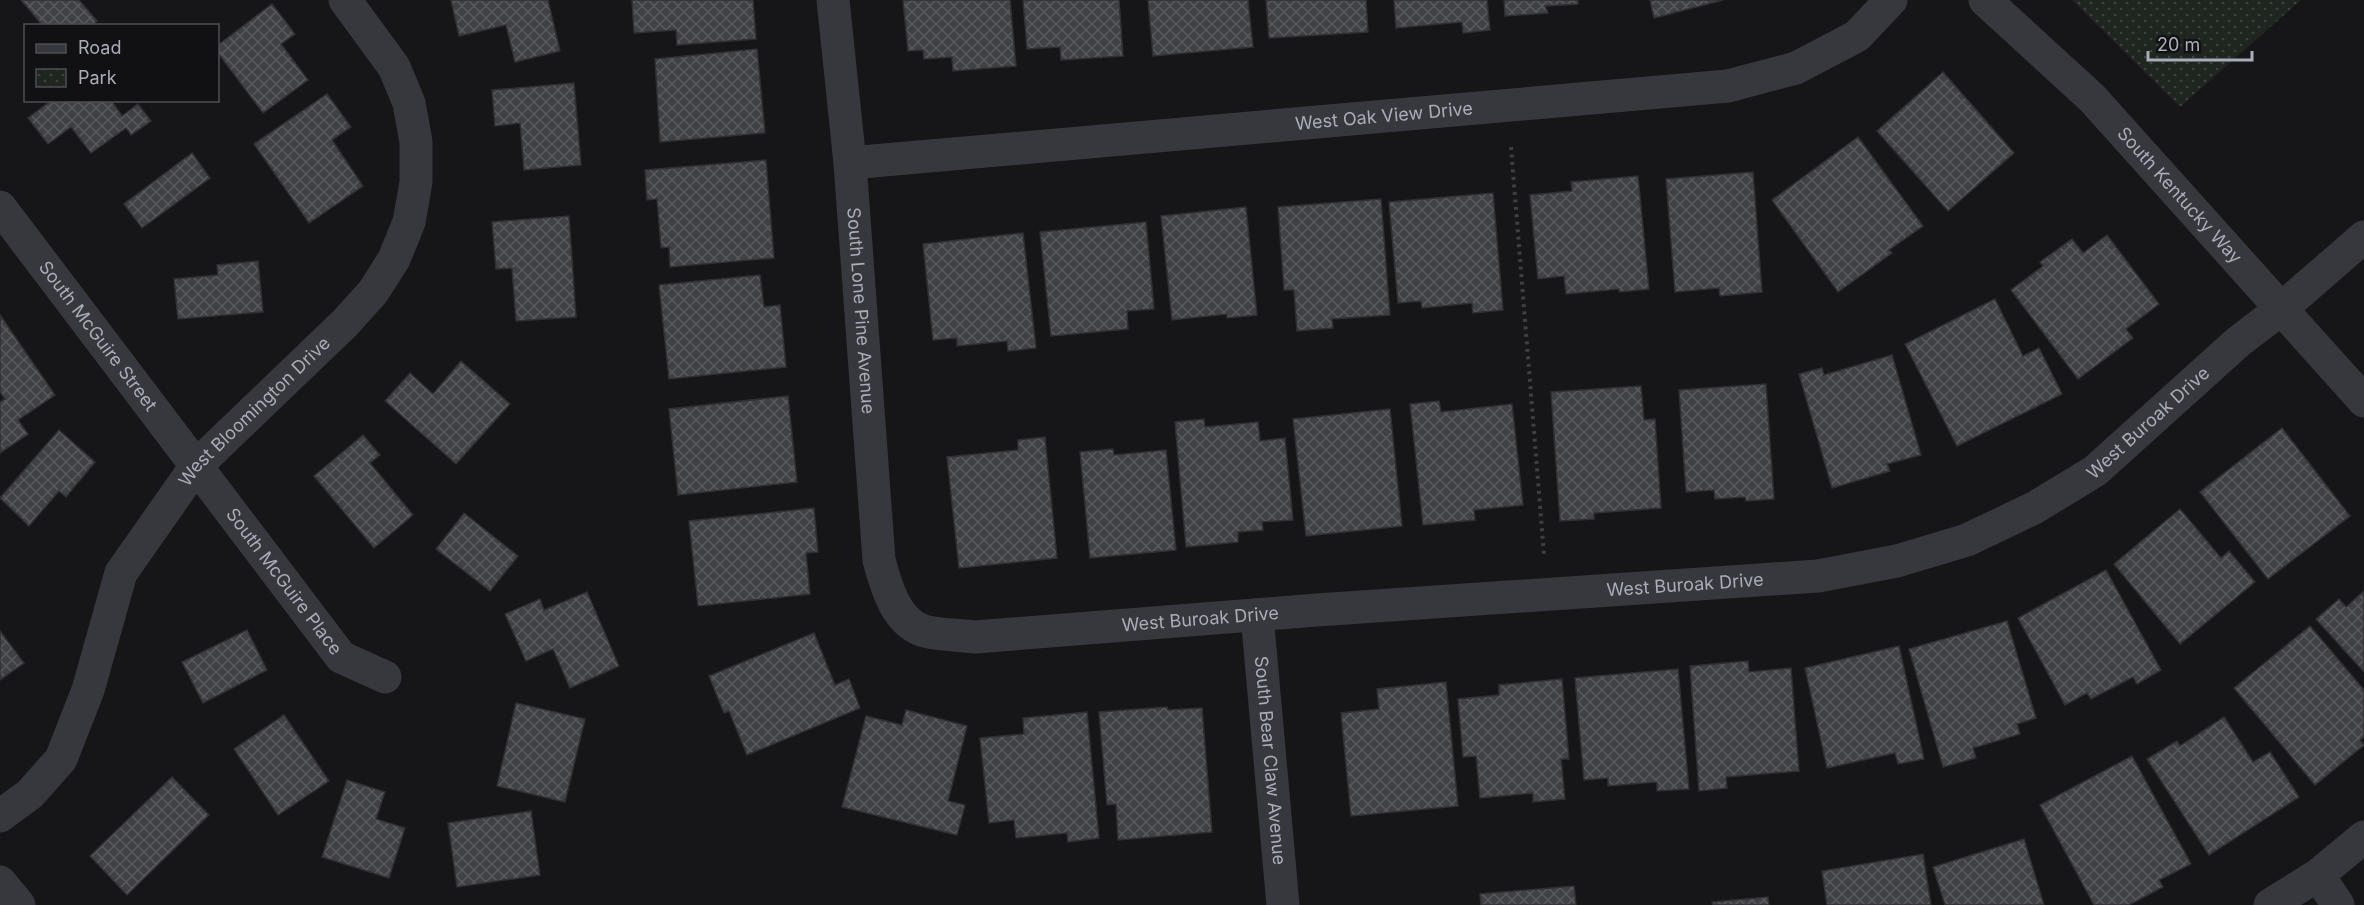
<svg xmlns="http://www.w3.org/2000/svg" width="2364" height="905" font-family="Inter,sans-serif">
<defs>
<pattern id="park-dots" width="8" height="8" patternUnits="userSpaceOnUse" patternTransform="scale(1.5)"><rect width="8" height="8" fill="#1e261f"/><path d="M2 2h.1M6 6h.1" fill="none" stroke="#3c433d" stroke-width="1.8" stroke-linecap="round"/></pattern>
<pattern id="building-cross-hatch" width="8" height="8" patternUnits="userSpaceOnUse" patternTransform="scale(1.5)"><rect width="8" height="8" fill="#404145"/><path d="M0 0l8 8M0 8l8-8" fill="none" stroke="#595a5e"/></pattern>
</defs>
<rect width="100%" height="100%" fill="#161618"/>
<polygon fill="url(#park-dots)" points="2072,0 2301,0 2180,107"/>
<g fill="url(#building-cross-hatch)" stroke="#303034" stroke-width="1.5">
<polygon points="21,0 79,0 97,21 92,26 43,26"/>
<polygon points="451,0 548,0 560,51 515,62 506,25 459,36"/>
<polygon points="632,0 753,0 756,39 677,45 676,30 634,33"/>
<polygon points="903,0 1010,0 1016,66 953,71 952,57 924,59 923,50 908,51"/>
<polygon points="1023,0 1119,0 1123,56 1061,60 1060,47 1027,49"/>
<polygon points="1148,0 1248,0 1253,47 1153,56"/>
<polygon points="1266,0 1366,0 1368,32 1269,38"/>
<polygon points="1394,0 1487,0 1490,30 1463,33 1462,22 1396,28"/>
<polygon points="1504,0 1578,0 1578,4 1545,6 1548,13 1505,16"/>
<polygon points="1650,0 1723,0 1654,18"/>
<polygon points="272,4 295,34 281,44 308,80 263,113 218,53 218,45"/>
<polygon points="757,49 765,133 660,142 655,59"/>
<polygon points="1943,72 2014,153 1948,211 1877,131"/>
<polygon points="574,83 581,165 524,170 520,123 495,126 492,90"/>
<polygon points="327,94 351,127 332,140 363,186 309,223 254,144"/>
<polygon points="52,100 111,100 122,116 138,104 151,121 131,135 126,128 91,153 71,127 48,144 28,118"/>
<polygon points="1858,137 1923,226 1889,250 1892,253 1838,292 1772,200"/>
<polygon points="192,153 210,178 142,228 124,204"/>
<polygon points="766,160 774,258 670,267 669,247 661,248 657,199 647,200 645,170"/>
<polygon points="1753,172 1762,292 1720,296 1719,288 1675,292 1666,179"/>
<polygon points="1638,176 1649,289 1619,292 1619,289 1566,294 1564,276 1538,279 1530,195 1572,191 1571,182"/>
<polygon points="1493,193 1503,310 1473,313 1472,303 1422,308 1421,301 1398,303 1389,202"/>
<polygon points="1381,199 1390,315 1332,319 1333,328 1297,331 1294,290 1284,290 1278,207"/>
<polygon points="1246,207 1257,315 1227,318 1227,314 1172,320 1161,216"/>
<polygon points="569,216 576,317 516,321 512,268 496,269 492,222"/>
<polygon points="1146,222 1154,309 1127,311 1128,329 1051,336 1040,232"/>
<polygon points="1023,233 1036,348 1008,351 1007,341 957,346 957,338 933,340 923,244"/>
<polygon points="2107,235 2159,304 2126,329 2133,338 2078,379 2011,290 2043,266 2040,262 2072,239 2083,253"/>
<polygon points="258,261 263,312 178,319 174,279 218,275 217,265"/>
<polygon points="760,275 764,307 780,305 786,367 669,379 659,285"/>
<polygon points="1995,299 2023,356 2039,348 2062,394 1957,446 1905,344"/>
<polygon points="0,315 55,395 18,420 28,434 0,453 0,402 5,399 0,392"/>
<polygon points="1892,355 1921,455 1887,464 1890,471 1832,488 1799,374 1822,368 1824,375"/>
<polygon points="461,361 510,404 456,464 385,401 410,373 433,394"/>
<polygon points="1766,384 1774,499 1746,501 1745,497 1715,499 1714,490 1686,492 1679,390"/>
<polygon points="1641,386 1644,420 1655,419 1661,508 1594,513 1594,519 1560,521 1551,392"/>
<polygon points="788,396 797,482 678,495 669,409"/>
<polygon points="1439,401 1441,412 1512,404 1523,505 1474,510 1475,520 1423,525 1410,404"/>
<polygon points="1390,409 1402,526 1306,536 1293,419"/>
<polygon points="1204,419 1205,427 1258,422 1260,441 1285,438 1293,520 1262,522 1263,530 1238,532 1238,542 1186,547 1175,422"/>
<polygon points="2282,428 2350,516 2268,579 2200,492"/>
<polygon points="59,430 95,462 66,497 59,491 29,526 0,498"/>
<polygon points="363,435 380,455 370,463 413,515 374,548 314,476"/>
<polygon points="1045,437 1057,558 959,568 947,457 1018,450 1018,440"/>
<polygon points="1113,449 1114,455 1166,450 1176,550 1090,558 1080,452"/>
<polygon points="814,508 818,552 806,553 810,594 698,606 689,521"/>
<polygon points="2180,509 2221,558 2229,551 2255,582 2180,644 2114,564"/>
<polygon points="464,513 518,556 490,591 436,549"/>
<polygon points="2106,570 2161,670 2137,684 2133,677 2091,699 2087,693 2065,705 2018,618"/>
<polygon points="2364,591 2364,672 2316,619 2339,599 2346,607"/>
<polygon points="587,592 619,666 570,688 553,649 526,661 505,614 540,599 544,610"/>
<polygon points="2007,621 2036,718 2017,724 2020,734 1973,748 1976,758 1943,767 1909,649"/>
<polygon points="2310,626 2364,690 2364,737 2360,740 2364,745 2315,785 2234,688"/>
<polygon points="247,630 267,670 203,703 182,662"/>
<polygon points="0,631 24,663 0,680"/>
<polygon points="814,633 835,685 849,679 860,708 747,755 729,711 724,713 709,676"/>
<polygon points="1899,646 1924,759 1898,764 1895,753 1827,768 1805,668"/>
<polygon points="1748,661 1749,672 1791,668 1799,771 1726,777 1727,788 1699,791 1690,666"/>
<polygon points="1678,669 1689,789 1657,791 1657,782 1608,786 1608,778 1584,780 1575,678"/>
<polygon points="1562,679 1569,759 1561,759 1565,799 1533,802 1533,793 1480,798 1476,756 1463,757 1458,699 1499,695 1499,685"/>
<polygon points="1446,682 1458,806 1351,816 1341,713 1379,709 1377,689"/>
<polygon points="516,703 585,719 565,802 497,786"/>
<polygon points="1167,707 1168,710 1202,708 1212,832 1118,840 1116,804 1107,805 1099,712"/>
<polygon points="906,710 967,726 948,801 965,805 957,835 842,807 866,716 902,725"/>
<polygon points="1087,712 1099,838 1068,842 1067,833 1016,838 1014,820 989,823 980,738 1024,734 1023,718"/>
<polygon points="284,715 329,781 278,815 234,749"/>
<polygon points="2224,717 2253,762 2270,752 2299,797 2209,855 2147,759 2177,741 2180,746"/>
<polygon points="2132,756 2191,864 2159,880 2163,887 2129,905 2094,905 2040,805"/>
<polygon points="172,777 209,815 127,895 90,856"/>
<polygon points="347,780 385,792 376,819 405,828 389,878 322,857"/>
<polygon points="531,811 540,875 457,887 448,823"/>
<polygon points="2024,839 2044,905 1945,905 1933,867"/>
<polygon points="1923,854 1931,905 1827,905 1822,871"/>
<polygon points="1574,886 1576,905 1481,905 1480,894"/>
<polygon points="1768,897 1769,905 1713,905 1712,902"/>
</g>
<g fill="none" stroke-linecap="round" stroke-linejoin="round">
<polyline stroke="#3d3f44" stroke-width="4" stroke-dasharray="3 4.5" stroke-linecap="butt" points="1511,147 1544,555"/>
<g stroke="#37383d" stroke-width="33">
<path id="s1" d="M833 0 850 163 879 560C886 586 896 625 928 632 943 635 960 635 975 637L1317 610 1818 576 1897 561 1967 540 2034 508 2095 471 2238 342 2281 309 2364 237"/>
<path id="s2" d="M850 163 1728 86 1796 68 1857 36 1891 0"/>
<path id="s3" d="M0 207 341 657 385 677"/>
<path id="s4" d="M1257 615 1283 905"/>
<path id="s5" d="M0 816 30 794 61 759 88 690 121 573 196 466 345 323 373 292 394 259 409 222 416 182V142L409 103 394 67 345 0"/>
<polyline points="2318,875 2338,905"/>
<polyline points="0,882 19,905"/>
<polyline points="2270,905 2318,875 2364,837"/>
</g>
<path stroke="#37383d" stroke-width="33" id="s6" d="M1985 0 2092 98 2364 401"/>
</g>
<g text-anchor="middle" stroke-width="4.5" stroke-linejoin="round" paint-order="stroke">
<g font-size="18" fill="#a8adb8" stroke="#111113">
<text dy="6" stroke="none"><textPath href="#s2" startOffset="536">West Oak View Drive</textPath></text>
<text dy="6" stroke="none"><textPath href="#s6" startOffset="276">South Kentucky Way</textPath></text>
<text dy="6" stroke="none"><textPath href="#s1" startOffset="312">South Lone Pine Avenue</textPath></text>
<text dy="6" stroke="none"><textPath href="#s3" startOffset="162">South McGuire Street</textPath></text>
<text dy="6" stroke="none"><textPath href="#s5" startOffset="490">West Bloomington Drive</textPath></text>
<text dy="6" stroke="none"><textPath href="#s1" startOffset="1917">West Buroak Drive</textPath></text>
<text dy="6" stroke="none"><textPath href="#s3" startOffset="470">South McGuire Place</textPath></text>
<text dy="6" stroke="none"><textPath href="#s1" startOffset="1413">West Buroak Drive</textPath></text>
<text dy="6" stroke="none"><textPath href="#s1" startOffset="927">West Buroak Drive</textPath></text>
<text dy="6" stroke="none"><textPath href="#s4" startOffset="146">South Bear Claw Avenue</textPath></text>
</g>
</g>
<rect x="24" y="24" width="195" height="78" fill="#111113" stroke="#4d4f55" stroke-width="1.5"/>
<rect x="36" y="44" width="30" height="9" fill="#37383d" stroke="#4d4f55" stroke-width="1.5"/>
<text x="78" y="54" font-size="18" fill="#a8adb8">Road</text>
<rect x="36" y="69" width="30" height="18" fill="url(#park-dots)" stroke="#4d4f55" stroke-width="1.5"/>
<text x="78" y="84" font-size="18" fill="#a8adb8">Park</text>
<path d="M2148 51v9h104v-9" fill="none" stroke="#a8adb8" stroke-width="3"/>
<text x="2157" y="51" font-size="18" fill="#a8adb8" stroke="#111113" stroke-width="4.5" paint-order="stroke">20 m</text>
</svg>
